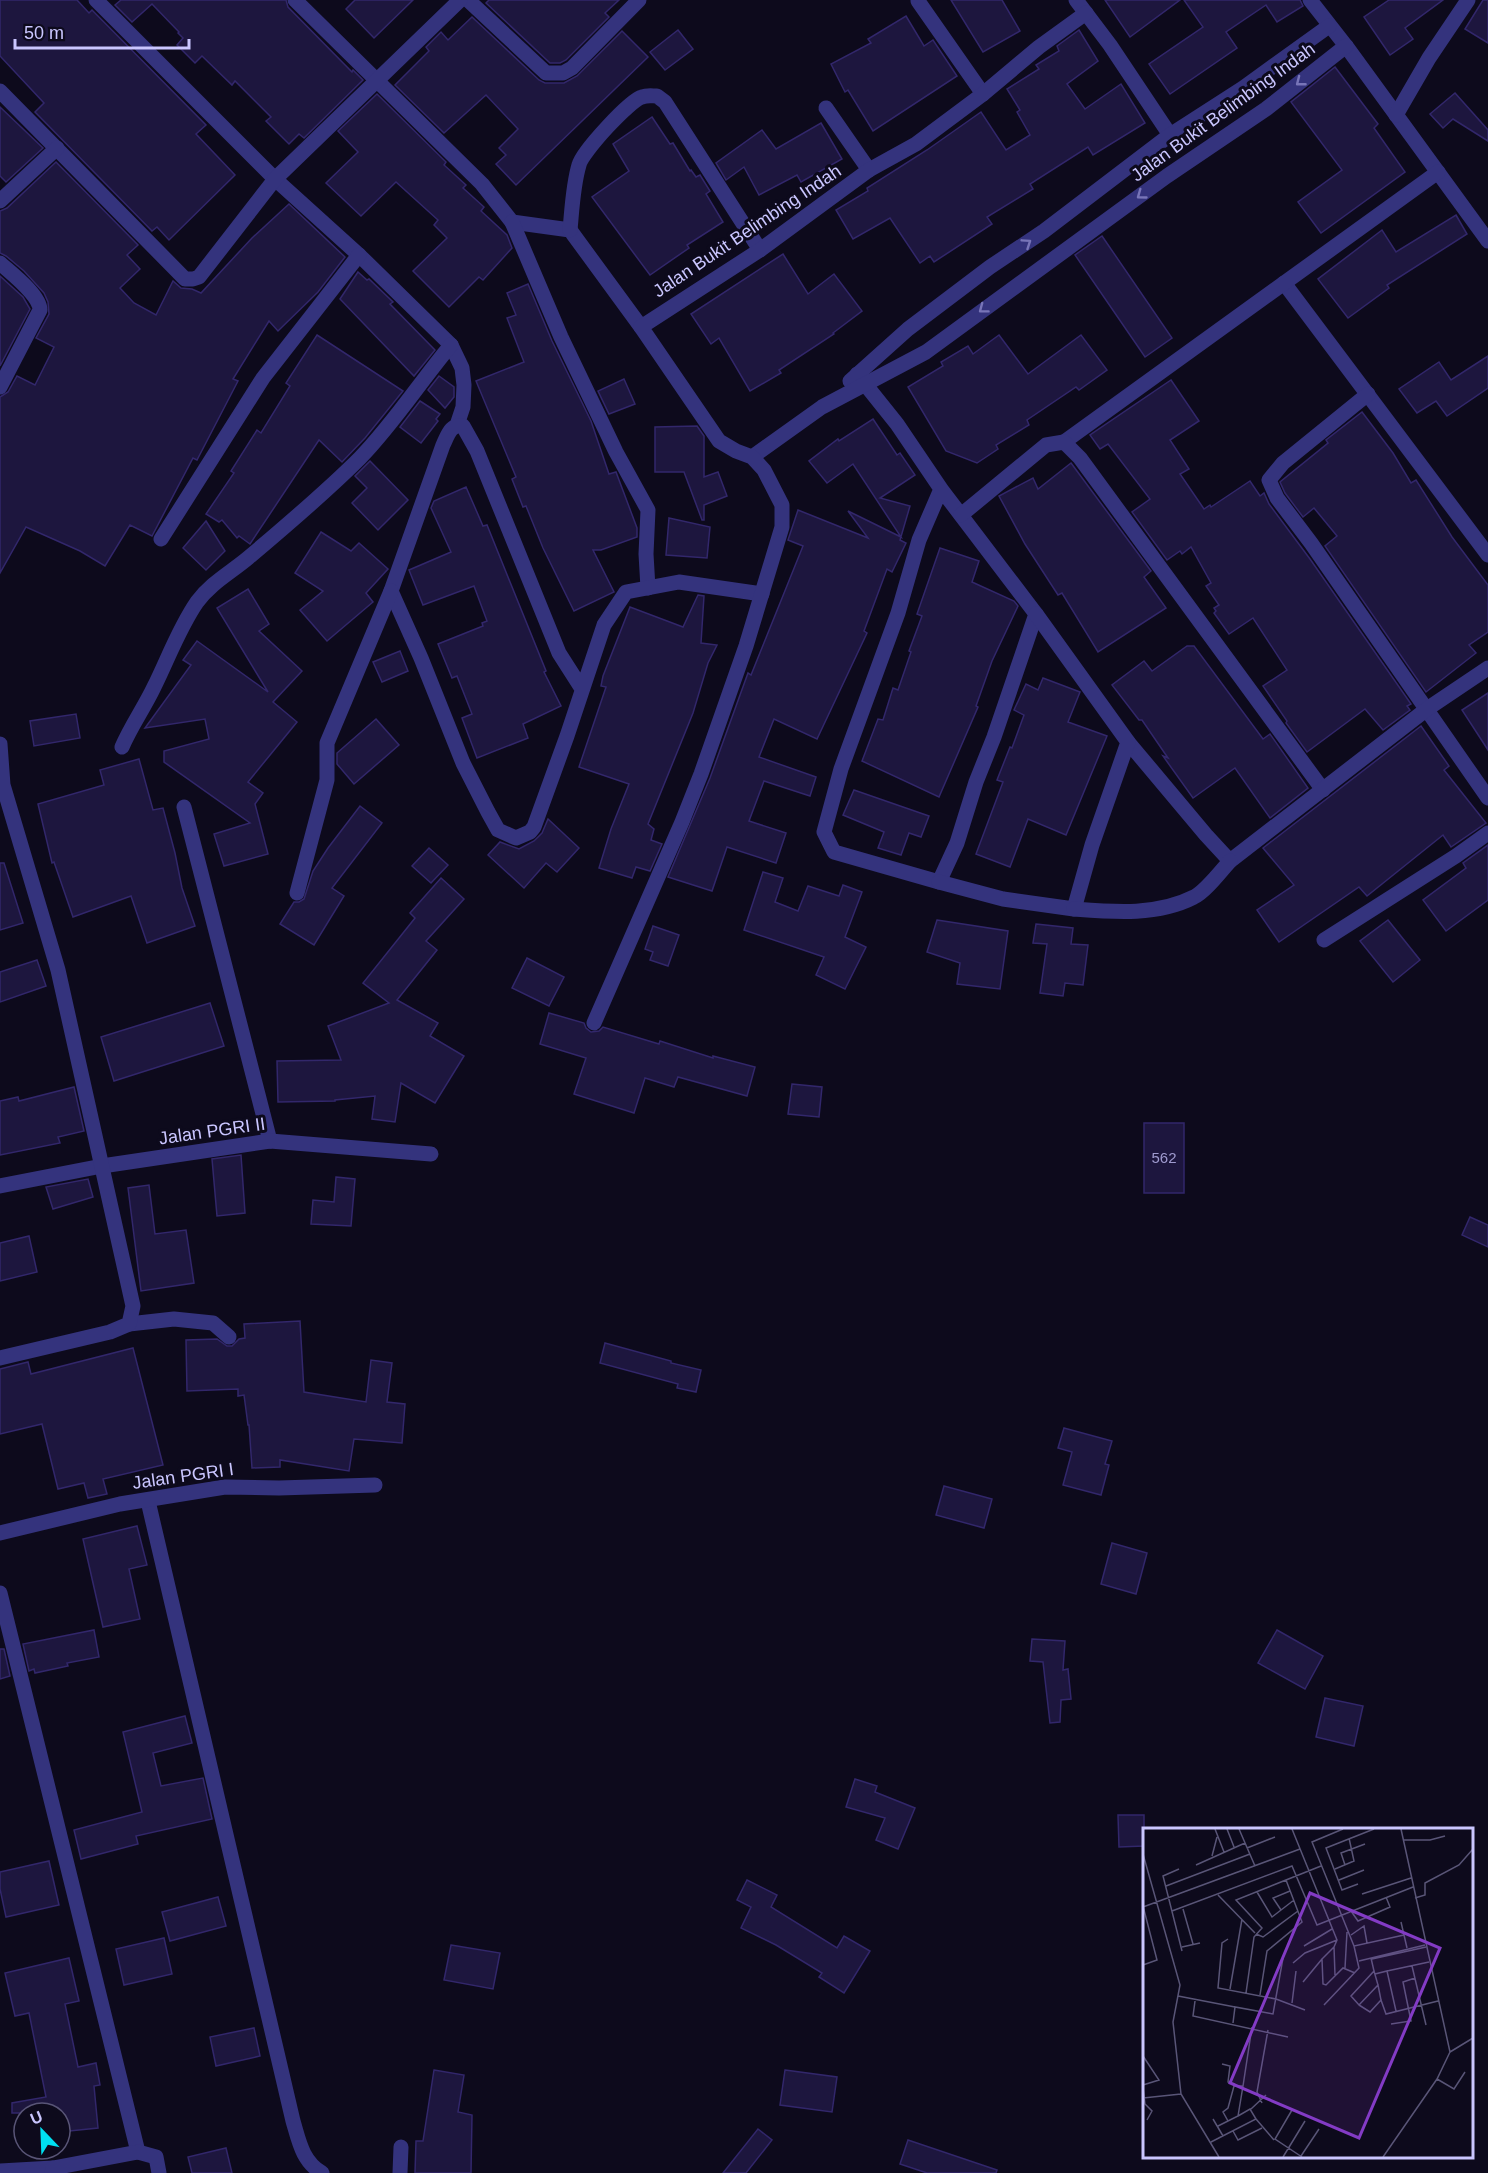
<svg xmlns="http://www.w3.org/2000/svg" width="1488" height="2173" font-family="Helvetica,sans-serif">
<rect width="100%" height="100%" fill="#0d0a1c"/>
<g fill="#1d163e" stroke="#32276b" stroke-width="1.5">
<polygon points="0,0 77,0 89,13 92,10 206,125 196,134 235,175 169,240 157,227 152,231 35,112 44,103 0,56"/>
<polygon points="121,0 286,0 288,7 352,72 353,70 363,80 304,138 299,134 289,144 266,121 271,117 235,81 232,85 202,56 195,63 177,45 183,38 178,33 179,32 152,4 132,22 115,5"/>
<polygon points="355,0 413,0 374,38 346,9"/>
<polygon points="489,0 619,0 605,13 609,17 566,60 560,63 550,63 486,3"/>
<polygon points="951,0 1002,0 1020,31 983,52"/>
<polygon points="1105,0 1180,0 1130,37"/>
<polygon points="1184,0 1300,0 1303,6 1277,22 1266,5 1226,32 1237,48 1170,94 1149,64 1203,27"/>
<polygon points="1389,0 1443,0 1405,28 1413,39 1390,55 1364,17"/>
<polygon points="1483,0 1488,0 1488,43 1465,29"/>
<polygon points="906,16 924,46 933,40 957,76 873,131 848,90 845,92 831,64 871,43 868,39"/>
<polygon points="472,17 539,80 545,83 564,83 577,76 622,31 648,57 516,185 496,164 506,155 499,148 518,129 486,95 444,133 395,85 429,51 426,47 441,32 448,40"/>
<polygon points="678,30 693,49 665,70 650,52"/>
<polygon points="1079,30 1098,61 1067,84 1085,109 1121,84 1145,123 1093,155 1088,147 1030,184 1033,189 987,217 992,224 934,262 930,256 920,263 890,218 853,239 836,210 868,191 867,188 927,150 981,112 1006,150 1030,135 1017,112 1020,110 1007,89 1039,69 1036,65 1059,51 1057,46"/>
<polygon points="1335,67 1378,124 1374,128 1405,172 1321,233 1298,202 1342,170 1291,102"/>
<polygon points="1455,93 1488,130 1488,141 1453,119 1443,128 1430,114"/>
<polygon points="377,94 446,162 444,165 466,185 463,188 484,207 481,211 507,235 512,248 483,280 479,277 449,307 413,271 447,238 434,225 438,220 396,182 361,216 326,183 358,152 338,131"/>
<polygon points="0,107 43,148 6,182 0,176"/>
<polygon points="652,117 670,144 673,143 690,171 691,170 696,177 700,175 710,191 706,194 723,222 687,245 689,248 650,275 592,197 629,171 613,144"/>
<polygon points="821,123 842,159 801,182 797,175 759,195 744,167 726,180 716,163 762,130 776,149"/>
<polygon points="56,162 138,245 127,255 140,269 120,288 134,303 156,315 173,281 181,288 192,289 201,293 252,238 289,204 345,257 318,292 278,331 269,321 233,379 238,381 197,460 193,458 152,536 130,525 105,566 80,551 26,527 0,573 0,397 8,392 17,376 35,385 54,347 36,338 49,314 48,302 44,293 24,271 6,256 0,253 0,211 7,208"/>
<polygon points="1456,215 1467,234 1387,285 1389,288 1348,318 1318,279 1382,230 1396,252"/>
<polygon points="1102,236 1172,338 1145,357 1075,255"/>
<polygon points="783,254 808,294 834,274 862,311 833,333 834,334 779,370 781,373 750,391 719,338 711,344 691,314"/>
<polygon points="358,272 367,280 369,279 393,302 390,304 435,350 414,376 340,299"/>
<polygon points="0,276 23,297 30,309 0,366"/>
<polygon points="528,284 552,341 591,421 609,474 616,472 637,528 637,537 601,550 593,550 614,592 574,611 543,548 526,506 523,507 512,479 516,477 476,381 524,362 507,318 516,315 507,293"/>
<polygon points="317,335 403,391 365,438 342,462 319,440 250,544 239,536 237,538 222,520 219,522 206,514 234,473 231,471 257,430 261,433 290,386 286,383"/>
<polygon points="999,335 1028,374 1081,335 1107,370 1079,390 1076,387 1027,420 1029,425 996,445 998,449 977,463 946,451 908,387 943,366 941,362 968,346 973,354"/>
<polygon points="1488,356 1488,388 1447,416 1436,401 1417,413 1399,389 1439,362 1451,380"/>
<polygon points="439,376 454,387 454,397 445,408 428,390"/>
<polygon points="624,379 635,404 609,414 598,391"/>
<polygon points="1171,380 1199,421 1170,440 1189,469 1180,474 1204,509 1210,505 1211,507 1250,481 1260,496 1264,493 1269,504 1310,559 1411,704 1407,706 1410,710 1383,730 1365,709 1307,752 1286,723 1287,721 1263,686 1287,670 1253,618 1229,634 1214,613 1216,611 1214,608 1219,605 1206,586 1211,583 1191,547 1182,554 1180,551 1167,560 1132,512 1150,499 1108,444 1100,449 1090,435"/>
<polygon points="420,401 440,414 436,419 438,421 421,443 400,427"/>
<polygon points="1362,412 1393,453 1411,483 1416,480 1452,537 1488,585 1488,632 1469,645 1476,653 1426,692 1325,546 1337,536 1314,508 1303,517 1285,493 1280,482 1328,443 1326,440"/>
<polygon points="873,419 897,455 900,453 915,475 880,498 910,506 900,540 906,543 892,572 887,569 864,631 867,633 817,739 774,719 759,757 816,777 810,796 764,781 749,821 786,833 776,863 727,847 712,891 668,877 710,778 748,673 751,675 803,546 788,540 798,510 868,538 848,511 901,537 853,464 827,483 809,461 838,439 839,441"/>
<polygon points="697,426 704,436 704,477 718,472 727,496 704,505 704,520 702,520 684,472 655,472 655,427"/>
<polygon points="370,461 408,500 378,530 352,503 367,488 355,476"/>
<polygon points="1071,463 1151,571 1144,577 1166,608 1098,652 1062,593 1058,595 1025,544 999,496 1033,478 1038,489"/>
<polygon points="466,487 483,526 487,525 546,671 544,672 561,706 523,724 528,738 477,758 462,718 472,714 457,676 452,678 438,644 483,626 482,623 487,621 474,586 423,605 409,570 451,552 431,508 434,501"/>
<polygon points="669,518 710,527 707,558 666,555"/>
<polygon points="206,521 225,551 206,570 183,548"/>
<polygon points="321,532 351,551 359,543 388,569 366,593 373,602 327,641 300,610 323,591 295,573"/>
<polygon points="940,548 979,561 972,582 1014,601 1018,606 992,661 976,706 978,707 939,797 862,761 878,719 883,720 893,688 898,690 911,652 909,651 922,616 917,614"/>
<polygon points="248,589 269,624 259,631 302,671 273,702 297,722 248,782 263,793 255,804 268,854 224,866 214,834 250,823 164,762 164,751 209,739 205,719 145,728 191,665 183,660 197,641 268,692 217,608"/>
<polygon points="698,595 704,596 701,643 717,645 708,663 693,713 648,824 654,829 651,840 662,844 650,871 636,867 632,878 599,868 611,829 629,784 579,767 606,687 601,686 603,676 630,607 683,627"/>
<polygon points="1187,646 1194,646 1263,739 1270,734 1308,788 1270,818 1235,768 1193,798 1163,756 1168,758 1142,720 1139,720 1112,685 1144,661 1152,671"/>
<polygon points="400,651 408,671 382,682 373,662"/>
<polygon points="1043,678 1080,692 1068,722 1107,736 1066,835 1028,819 1010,867 976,854 1003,782 997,780 1010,747 1012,748 1024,715 1014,710 1026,684 1038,690"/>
<polygon points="1488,693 1488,750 1462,710"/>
<polygon points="76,714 80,738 34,746 30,721"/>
<polygon points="376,719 399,745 354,784 337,764 337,753"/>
<polygon points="1421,726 1449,766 1444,770 1486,823 1451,847 1443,835 1367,896 1359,887 1279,942 1257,910 1294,885 1263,848"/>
<polygon points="139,759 153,810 163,808 175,853 182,888 195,926 147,943 131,896 73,917 54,862 52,863 38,804 104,785 100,770"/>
<polygon points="854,790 929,816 921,837 909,833 901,855 878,848 884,832 843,815"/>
<polygon points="360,806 382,823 332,888 344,896 314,945 280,924 294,902 299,902 304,899 313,871 328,848"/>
<polygon points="548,819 579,848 557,872 546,863 524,888 488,855 500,842 519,849 534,841 542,833"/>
<polygon points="1488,845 1488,900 1446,931 1423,900 1466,868 1463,863"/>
<polygon points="429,848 448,865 431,883 412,866"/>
<polygon points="0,863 4,863 23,923 0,930"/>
<polygon points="763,872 783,878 775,902 798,911 808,886 839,896 843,885 862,892 845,937 866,947 845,989 816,975 824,957 744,930"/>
<polygon points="441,878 464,899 426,941 437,950 397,1000 438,1023 430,1036 464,1056 435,1103 401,1083 395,1122 372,1119 375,1096 335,1100 335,1101 278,1102 277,1061 341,1060 328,1026 389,1003 363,983 415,918 410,913"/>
<polygon points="937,920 1008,931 1000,989 957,984 960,963 927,952"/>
<polygon points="1388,920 1420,960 1393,982 1360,941"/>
<polygon points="1036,924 1073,928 1071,944 1088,945 1083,985 1065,983 1063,996 1040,993 1047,944 1033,943"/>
<polygon points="653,926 679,935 668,966 650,960 653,952 645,949"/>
<polygon points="527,958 564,977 549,1006 512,988"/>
<polygon points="37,960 46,986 0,1002 0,972"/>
<polygon points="210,1003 224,1046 114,1081 101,1037"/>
<polygon points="549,1013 584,1023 586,1028 591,1032 599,1031 603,1027 659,1044 660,1041 713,1058 713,1056 755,1067 747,1096 678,1077 674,1087 645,1078 634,1113 574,1094 586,1058 540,1044"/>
<polygon points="792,1084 822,1087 819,1117 788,1114"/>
<polygon points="74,1087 84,1131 58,1137 60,1143 0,1155 0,1101 18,1097 19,1101"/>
<rect x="1144" y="1123" width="40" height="70"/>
<polygon points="241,1155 245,1213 217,1216 212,1159"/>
<polygon points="336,1177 355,1179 351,1226 311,1224 313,1200 334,1202"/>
<polygon points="88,1179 93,1197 53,1209 46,1187"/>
<polygon points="149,1185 155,1234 186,1230 194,1283 141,1291 128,1188"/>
<polygon points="1470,1217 1488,1225 1488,1247 1462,1235"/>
<polygon points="29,1236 37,1272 0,1281 0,1243"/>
<polygon points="300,1321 304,1392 366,1402 371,1360 392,1363 387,1402 405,1404 402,1443 354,1439 349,1471 280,1460 280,1467 252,1468 249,1425 248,1425 244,1395 238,1396 238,1389 187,1391 186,1340 217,1339 227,1346 232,1346 239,1339 245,1338 244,1324"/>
<polygon points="605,1343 671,1361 671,1363 701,1370 696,1392 677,1388 678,1384 600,1363"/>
<polygon points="133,1348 163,1465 103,1479 107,1494 88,1498 84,1483 58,1489 42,1424 0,1434 0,1369 28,1362 31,1374"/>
<polygon points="1064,1428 1112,1441 1105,1464 1109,1465 1101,1495 1063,1485 1072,1452 1058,1448"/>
<polygon points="944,1486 992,1499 984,1528 936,1515"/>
<polygon points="137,1526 147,1565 129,1569 140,1619 103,1627 83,1539"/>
<polygon points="1112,1543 1147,1553 1136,1594 1101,1584"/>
<polygon points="94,1630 99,1657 67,1663 68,1666 35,1673 34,1669 29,1671 23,1644"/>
<polygon points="1277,1630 1323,1656 1305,1689 1258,1663"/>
<polygon points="1032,1639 1065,1641 1063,1670 1068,1669 1071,1699 1061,1700 1060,1722 1050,1723 1043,1662 1030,1661"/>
<polygon points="0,1649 4,1649 10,1676 0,1679"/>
<polygon points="1325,1698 1363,1706 1354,1746 1316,1737"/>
<polygon points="185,1716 192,1743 153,1753 161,1786 203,1778 212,1819 136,1836 138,1844 81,1859 74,1830 142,1812 123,1732"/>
<polygon points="855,1779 877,1786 875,1792 915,1808 898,1849 876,1840 885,1818 846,1807"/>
<polygon points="1118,1815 1144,1815 1144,1846 1119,1847"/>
<polygon points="49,1861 59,1905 6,1917 0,1889 0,1872"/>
<polygon points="747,1880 777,1895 771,1907 837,1948 844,1936 870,1951 844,1993 819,1977 822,1973 776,1945 741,1928 751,1907 737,1900"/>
<polygon points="218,1897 226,1926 170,1941 162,1912"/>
<polygon points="164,1938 172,1974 124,1985 116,1949"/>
<polygon points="451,1945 500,1953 493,1989 444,1980"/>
<polygon points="69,1958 79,2001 65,2004 78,2067 96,2063 100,2085 94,2086 98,2128 60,2132 60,2113 12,2113 12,2103 46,2097 29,2013 15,2016 5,1973"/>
<polygon points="254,2028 260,2056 216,2066 210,2037"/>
<polygon points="434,2070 464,2075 458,2112 472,2115 471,2173 415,2173 416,2141 423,2141"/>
<polygon points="785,2070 837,2077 832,2112 780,2105"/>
<polygon points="758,2129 772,2140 746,2173 723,2173"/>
<polygon points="908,2140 997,2170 996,2173 927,2173 900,2164"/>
<polygon points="226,2148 232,2173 192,2173 188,2157"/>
</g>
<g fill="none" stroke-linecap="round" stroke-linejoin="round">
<g stroke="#34337d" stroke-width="15">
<polyline points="96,0 275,179 359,255 451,345 462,368 464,385 463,407 457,425"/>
<polyline points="295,0 482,184 512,222 570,230 641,327"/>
<polyline points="468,0 546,73 563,73 572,68 639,0"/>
<polyline points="1076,0 1110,45 1170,135"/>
<polyline points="1310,0 1346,46 1488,241"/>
<polyline points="918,1 983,94"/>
<polyline points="0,91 185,279 193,279 199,277 275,179 460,0"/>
<polyline points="826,108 869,170"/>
<polyline points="1396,115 1429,58 1468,0"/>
<polyline points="0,201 57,148"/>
<polyline points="512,222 561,337 616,452 648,510 646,554 648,588"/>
<path d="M570 230C572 209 573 185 579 165 582 152 630 100 642 97 647 95 652 96 657 96L665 102 760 250"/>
<path d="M0 263C11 273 40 295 40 310L0 387"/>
<polyline points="1284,283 1488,555"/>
<polyline points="857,374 897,424 941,489 919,540 898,613 841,769 824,832 834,852 939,882 957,843 976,782 994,737 1036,614 941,489"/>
<polyline points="850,381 908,329 990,267 1044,231 1170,135 1243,88 1329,26"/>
<polyline points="1368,394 1283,463 1269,480 1277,498 1311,543 1488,798"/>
<polyline points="1064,442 1438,172"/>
<polyline points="752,457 822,407 926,352 1167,176 1266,109 1346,46"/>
<polyline points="961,515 1046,445 1064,442 1080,458 1323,790"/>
<polyline points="161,539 263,378 359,255"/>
<path d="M582 689 559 653 477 451 463 426C450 424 448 435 443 445L391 591 421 658 463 763 488 812 498 830 516 838 530 832 534 827 567 736 604 625 626 592 679 582 762 594"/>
<polyline points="1128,742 1206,835 1230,861 1427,709 1488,668"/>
<path d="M122 747C131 726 144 708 154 687 168 659 179 628 197 602 211 583 230 573 248 558 286 526 325 493 360 458 394 423 420 382 451 345"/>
<polyline points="184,807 270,1141"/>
<polyline points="939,882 1003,899 1074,909 1092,845 1128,742 1036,614"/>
<polyline points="297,893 327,780 327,743 391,591"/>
<path d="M1074 909C1113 912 1157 916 1194 897 1205 892 1221 871 1230 861"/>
<polyline points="1324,940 1456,856 1488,833"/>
<polyline points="594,1023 682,822 701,774 746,646 782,527 782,505 764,470 752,457 736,451 719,441 641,327 760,250 869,170 916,144 983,94 1039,47 1086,13"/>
<polyline points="0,1186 102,1166 270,1141 431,1154"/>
<polyline points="129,1324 174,1319 213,1323 229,1337"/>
<polyline points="0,1358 110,1332 129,1324 133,1306 58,970 3,785 0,744"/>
<path d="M148 1501 293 2121C299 2141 302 2161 322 2173"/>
<polyline points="0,1533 120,1504 225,1487 279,1488 375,1485"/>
<polyline points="0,1593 138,2152"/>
<polyline points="0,2171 53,2168"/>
<polyline points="52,2173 53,2168 138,2152 156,2157 159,2173"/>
<polyline points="400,2173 401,2147"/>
</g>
</g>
<defs><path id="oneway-chevron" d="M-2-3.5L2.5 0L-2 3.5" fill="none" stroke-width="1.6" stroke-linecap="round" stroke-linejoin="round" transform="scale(1.5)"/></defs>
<g stroke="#7875b8">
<use href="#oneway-chevron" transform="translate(1300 82) rotate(142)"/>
<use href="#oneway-chevron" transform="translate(1141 195) rotate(144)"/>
<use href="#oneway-chevron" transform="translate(1027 243) rotate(-34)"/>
<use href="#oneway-chevron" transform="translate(983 309) rotate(143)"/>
</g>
<g text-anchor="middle" stroke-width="6" stroke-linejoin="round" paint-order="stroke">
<g font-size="15" fill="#9f9acf">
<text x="1164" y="1163">562</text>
</g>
<g font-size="18" fill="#cac6ff" stroke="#0d0a1c">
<text transform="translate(1223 112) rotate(-36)" y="6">Jalan Bukit Belimbing Indah</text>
<text transform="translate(747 231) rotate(-34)" y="6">Jalan Bukit Belimbing Indah</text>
<text transform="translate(212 1131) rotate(-8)" y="6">Jalan PGRI II</text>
<text transform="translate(183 1476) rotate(-8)" y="6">Jalan PGRI I</text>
</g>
</g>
<g transform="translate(1143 1828)">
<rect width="330" height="330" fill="#0d0a1c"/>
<path fill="none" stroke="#595577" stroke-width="1.5" d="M72 1 81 24M84 1 91 19M96 1 112 38M149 1 194 112 191 119M200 1 169 14 211 118M260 12H287L302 8M104 20 132 9M0 26 37 157 30 194 38 266 76 329M69 28 74 9M53 37 102 15M202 37 198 25 222 16M36 41 20 48 39 123M192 41 211 33 206 10M196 52 221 42M215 56 199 62 183 20 231 1M23 58 107 26M114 64 129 89 151 72M219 66 268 50M75 67 112 105M272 70 282 67V55L316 37 330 21M0 78 14 132 0 137M0 79 157 21M40 81 50 116M138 82 130 70 147 63M29 83 149 38 174 97 270 59M208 83 215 93 247 79 243 69M258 94 264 120M113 106 120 109 155 83M208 107 221 98 224 115M85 111 79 115 75 160 133 171 162 182M161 118 189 101M39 119 57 115M228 130 231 143 208 168 216 177 235 157 231 143M229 131 283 119M216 133 282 117M150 135 162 125 194 112M269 138 283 197M202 140 204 104M244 143 286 134M232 146 244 143 253 183M192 147 191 119 179 131 180 156 183 157 200 140 212 145M160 154 179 131M87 161 99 91M103 165 111 109 119 100 93 72 178 38M117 167 124 123 159 94 143 52M35 168 92 179M238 172 243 186 295 173M52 173 50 188 145 209M149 175 153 143M181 177 216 140 211 118 261 107M216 177 227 184 238 172 235 157M90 195 92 179 130 186 140 130M248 196 268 193 260 154 272 150M307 224 330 210M0 228 16 252 0 257M79 236 87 238 85 254 92 256M294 251 311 261 322 244M100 258 109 199M0 260 2 276 9 283 4 292M0 270 38 266M119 275 114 264 125 202M108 281 123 267M149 282 132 311 159 329M70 291 80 308M113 291 131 312M75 298 95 288 100 258H91L85 280 80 284 85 293M90 303 95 312 119 300M68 314 113 291 107 281 95 288M158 328 176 301M140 329 162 293M240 329 294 251 307 224 258 1"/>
<path fill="#833bc5" fill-opacity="0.15" stroke="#833bc5" stroke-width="3" d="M167 65 297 120 216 310 87 255Z"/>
<rect width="330" height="330" fill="none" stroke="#cac6ff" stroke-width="3"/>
</g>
<g transform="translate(42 2131) rotate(337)"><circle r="28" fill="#0d0a1c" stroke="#595577" stroke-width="1.5"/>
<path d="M0-4.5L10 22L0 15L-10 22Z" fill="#00e0f1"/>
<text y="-9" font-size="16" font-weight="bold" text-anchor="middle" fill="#cac6ff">U</text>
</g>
<path d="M15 39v9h174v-9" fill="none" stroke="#cac6ff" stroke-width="3"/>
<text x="24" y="39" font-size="18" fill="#cac6ff" stroke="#0d0a1c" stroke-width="4.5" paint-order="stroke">50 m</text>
</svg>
